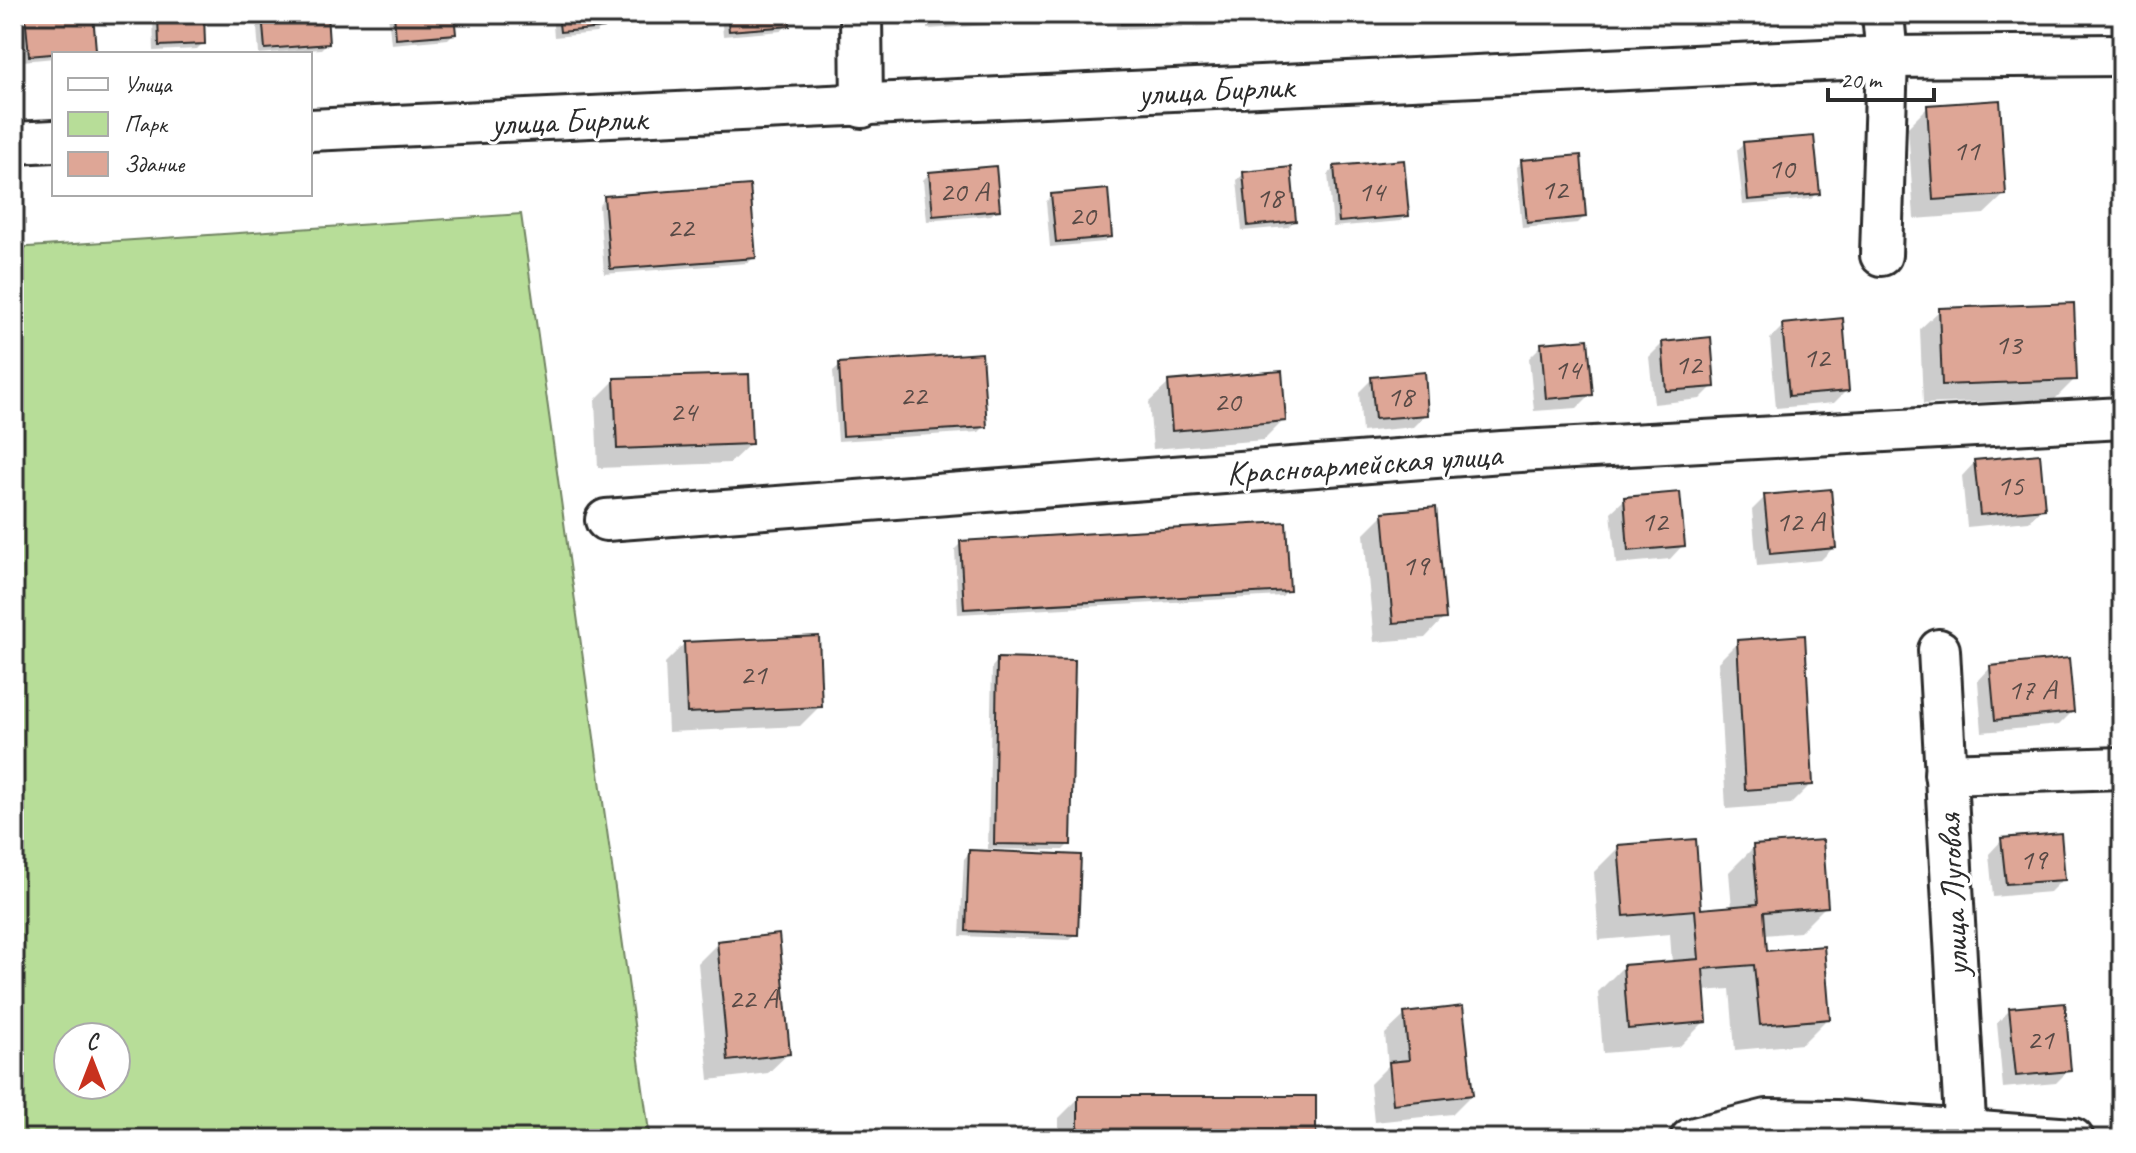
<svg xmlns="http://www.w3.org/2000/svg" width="2136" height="1153" font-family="Caveat,sans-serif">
<rect width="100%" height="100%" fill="#fff"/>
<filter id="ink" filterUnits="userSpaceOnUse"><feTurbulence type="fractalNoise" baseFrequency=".0125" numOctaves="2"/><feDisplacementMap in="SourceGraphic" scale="16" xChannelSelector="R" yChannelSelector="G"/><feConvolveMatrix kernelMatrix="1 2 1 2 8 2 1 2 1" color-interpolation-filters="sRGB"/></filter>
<g filter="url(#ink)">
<path fill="#b7dd98" stroke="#718462" stroke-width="2" fill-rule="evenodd" d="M521 214 650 1139H14V248ZM68 1037H116V1085H68Z"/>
<g fill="#0003">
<polygon points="24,14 91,14 94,49 89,54 54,54 54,58 23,61 20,18"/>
<polygon points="153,14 202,14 203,43 197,49 154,51"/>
<polygon points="256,14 325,14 327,43 321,49 259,54"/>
<polygon points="388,14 452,14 454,33 448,39 391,44"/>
<polygon points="552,14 601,14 602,27 596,33 554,37"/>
<polygon points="721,14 787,14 788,25 781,31 723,36"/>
<polygon points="927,14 1040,14 1040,16 1034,22 927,29"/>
<polygon points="1115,14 1248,14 1248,19 1242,25 1116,29"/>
<polygon points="1297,14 1433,14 1297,17"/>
<polygon points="1928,107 2004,195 1984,214 1914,219 1908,127"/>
<polygon points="1744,144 1818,193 1811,199 1743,205 1737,150"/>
<polygon points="1522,162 1584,217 1578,223 1522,228 1516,168"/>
<polygon points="1335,168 1407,215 1401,221 1333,227 1328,174"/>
<polygon points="929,174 998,209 991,215 927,221 923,180"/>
<polygon points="1244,174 1294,221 1288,227 1242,231 1237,180"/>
<polygon points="1052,195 1110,236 1104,242 1050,247 1046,202"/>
<polygon points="605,198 754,257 748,263 604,274 599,205"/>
<polygon points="1940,310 2075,379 2055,399 1923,404 1920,329"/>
<polygon points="1783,326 1847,390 1834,403 1776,408 1770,339"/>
<polygon points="1663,343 1713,386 1700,399 1654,404 1649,357"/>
<polygon points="1542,345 1591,394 1577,408 1534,411 1529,358"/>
<polygon points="840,365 985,426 979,432 838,441 833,371"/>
<polygon points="1372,379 1426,414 1413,427 1362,432 1359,392"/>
<polygon points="615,380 750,444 730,463 598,468 595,400"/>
<polygon points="1169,383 1284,420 1264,440 1153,449 1149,402"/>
<polygon points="1975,462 2043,508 2029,521 1967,527 1962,476"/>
<polygon points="1765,497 1834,547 1821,560 1757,566 1752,510"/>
<polygon points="1625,499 1683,545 1670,559 1616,564 1611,512"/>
<polygon points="1384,514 1444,618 1425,638 1374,642 1364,534"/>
<polygon points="961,543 1288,590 1282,596 958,614 955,549"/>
<polygon points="1738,642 1811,784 1791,804 1726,809 1718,662"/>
<polygon points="684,644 820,706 800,726 668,732 665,663"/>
<polygon points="998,660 1069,844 1063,850 988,849 992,667"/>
<polygon points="1991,667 2072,712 2059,725 1982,732 1978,681"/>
<polygon points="2002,840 2063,879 2050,892 1993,897 1989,854"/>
<polygon points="1619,847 1700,911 1732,908 1729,872 1754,847 1826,906 1800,932 1764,935 1766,953 1828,1018 1802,1044 1735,1050 1730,989 1702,991 1705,1021 1679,1047 1603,1053 1598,992 1624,966 1672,963 1670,934 1599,940 1594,872"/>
<polygon points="970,852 1076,934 1070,940 960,936 964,859"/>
<polygon points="718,943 788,1054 768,1073 709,1080 698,963"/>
<polygon points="2010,1010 2069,1070 2056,1083 2003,1088 1997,1023"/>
<polygon points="1405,1015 1471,1095 1452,1114 1374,1122 1370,1084 1388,1066 1385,1034"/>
<polygon points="1079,1098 1314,1139 1059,1139 1059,1118"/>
</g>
<g fill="#dea696" stroke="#2b2b2b" stroke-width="2">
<polygon points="25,14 93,14 96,50 29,56"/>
<polygon points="158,14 204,14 205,44 159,46"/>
<polygon points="262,14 327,14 329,44 265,49"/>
<polygon points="394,14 454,14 456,34 396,39"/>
<polygon points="558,14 603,14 604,28 560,32"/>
<polygon points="727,14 789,14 790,26 729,31"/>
<polygon points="932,14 1042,14 1042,17 933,24"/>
<polygon points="1121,14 1250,14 1251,20 1121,24"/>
<polygon points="2000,100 2006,195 1933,200 1927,105"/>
<polygon points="1814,136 1820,194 1748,200 1743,142"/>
<polygon points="1581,155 1586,217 1527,223 1521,160"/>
<polygon points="1404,160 1409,216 1339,222 1334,166"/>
<polygon points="996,166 1000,210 933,216 929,172"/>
<polygon points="1291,167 1296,221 1248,226 1243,172"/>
<polygon points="750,185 756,258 610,269 604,196"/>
<polygon points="1108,189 1112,237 1056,242 1051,194"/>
<polygon points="2074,303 2077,380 1942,385 1939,308"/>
<polygon points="1843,318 1849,391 1789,396 1782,324"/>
<polygon points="1711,337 1715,387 1666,391 1662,342"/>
<polygon points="1588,339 1593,395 1546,399 1541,343"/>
<polygon points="982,353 987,427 843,436 839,363"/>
<polygon points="1282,371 1286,421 1172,431 1168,381"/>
<polygon points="1425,372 1428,415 1375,419 1371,377"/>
<polygon points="749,374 752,444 617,449 614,378"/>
<polygon points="2040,454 2045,509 1980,515 1974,460"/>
<polygon points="1831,489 1836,548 1770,554 1764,495"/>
<polygon points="1680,492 1685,546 1628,551 1624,497"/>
<polygon points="1436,507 1446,619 1393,623 1383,512"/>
<polygon points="1286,522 1290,591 964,609 960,541"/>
<polygon points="1805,635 1813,785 1745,790 1737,640"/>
<polygon points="819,636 822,707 687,713 684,642"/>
<polygon points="997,658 1075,660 1071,845 994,844"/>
<polygon points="2069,658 2074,712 1995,720 1990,666"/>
<polygon points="2061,833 2065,880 2006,884 2001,838"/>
<polygon points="1696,839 1701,909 1758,904 1753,845 1823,840 1828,907 1764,912 1767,951 1824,946 1830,1019 1760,1025 1754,965 1703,969 1707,1022 1628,1029 1623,965 1699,959 1695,910 1624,916 1618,845"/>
<polygon points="969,850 1081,855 1078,935 966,931"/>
<polygon points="779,934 790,1054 728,1061 717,941"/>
<polygon points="2065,1003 2071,1071 2016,1076 2009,1008"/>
<polygon points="1463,1006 1473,1095 1393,1104 1389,1062 1409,1060 1404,1013"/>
<rect x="1078" y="1096" width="238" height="43"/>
</g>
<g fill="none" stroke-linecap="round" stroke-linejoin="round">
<defs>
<g id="minor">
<polyline points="861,14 862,107"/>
<polyline points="310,130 1887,57 2122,55"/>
<polyline points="14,143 54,141"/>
<polyline points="1881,255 1887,57 1883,14"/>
<polyline points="606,520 1502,452 2122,418"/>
<polyline points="1939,650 1966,1139"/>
<polyline points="1945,774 2122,768"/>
<polyline points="1691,1139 1767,1120 1836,1121 2073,1139"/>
</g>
</defs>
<use href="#minor" stroke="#2b2b2b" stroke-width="46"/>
<use href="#minor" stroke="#fff" stroke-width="40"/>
</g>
</g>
<g text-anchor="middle" stroke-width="6" stroke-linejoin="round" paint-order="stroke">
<g font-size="30" fill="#584a46">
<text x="1966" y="160">11</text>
<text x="1781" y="178">10</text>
<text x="1554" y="199">12</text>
<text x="964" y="201">20 А</text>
<text x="1371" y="201">14</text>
<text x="1269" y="207">18</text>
<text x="1082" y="225">20</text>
<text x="680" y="237">22</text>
<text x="2008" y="354">13</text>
<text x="1816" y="367">12</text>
<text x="1688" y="374">12</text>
<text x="1567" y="379">14</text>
<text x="913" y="405">22</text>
<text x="1400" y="406">18</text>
<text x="1227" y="411">20</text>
<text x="683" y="421">24</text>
<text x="2010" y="495">15</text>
<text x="1654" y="531">12</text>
<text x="1800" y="531">12 А</text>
<text x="1415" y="575">19</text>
<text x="753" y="684">21</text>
<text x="2032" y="699">17 А</text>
<text x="2033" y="869">19</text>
<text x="753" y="1008">22 А</text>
<text x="2040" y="1049">21</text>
</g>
<g font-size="34" fill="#2b2b2b" stroke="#fff">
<text transform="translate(1216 89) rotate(-3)" y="12">улица Бирлик</text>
<text transform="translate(569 120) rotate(-2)" y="12">улица Бирлик</text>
<text transform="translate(1364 463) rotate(-4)" y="12">Красноармейская улица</text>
<text transform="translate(1952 895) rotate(-93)" y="12">улица Луговая</text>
</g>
</g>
<rect width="2136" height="1153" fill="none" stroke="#fff" stroke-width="48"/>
<rect x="24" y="24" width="2088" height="1105" fill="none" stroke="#2b2b2b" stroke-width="3" filter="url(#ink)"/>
<rect x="52" y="52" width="260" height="144" fill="#ffffff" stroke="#aaaaaa" stroke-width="2"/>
<rect x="68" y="78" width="40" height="12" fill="#ffffff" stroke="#aaaaaa" stroke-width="2"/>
<text x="124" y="92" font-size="24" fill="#2b2b2b">Улица</text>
<rect x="68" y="112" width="40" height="24" fill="#b7dd98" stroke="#aaaaaa" stroke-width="2"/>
<text x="124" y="132" font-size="24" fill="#2b2b2b">Парк</text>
<rect x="68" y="152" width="40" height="24" fill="#dea696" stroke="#aaaaaa" stroke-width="2"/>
<text x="124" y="172" font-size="24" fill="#2b2b2b">Здание</text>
<g transform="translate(92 1061)"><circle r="38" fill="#ffffff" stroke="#aaaaaa" stroke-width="2"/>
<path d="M0-6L14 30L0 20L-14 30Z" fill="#c8321e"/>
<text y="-12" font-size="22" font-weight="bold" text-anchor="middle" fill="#2b2b2b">С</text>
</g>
<path d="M1828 88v12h106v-12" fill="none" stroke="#2b2b2b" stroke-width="4"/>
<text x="1840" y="88" font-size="24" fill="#2b2b2b" stroke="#ffffff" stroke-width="6" paint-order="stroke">20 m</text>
</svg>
